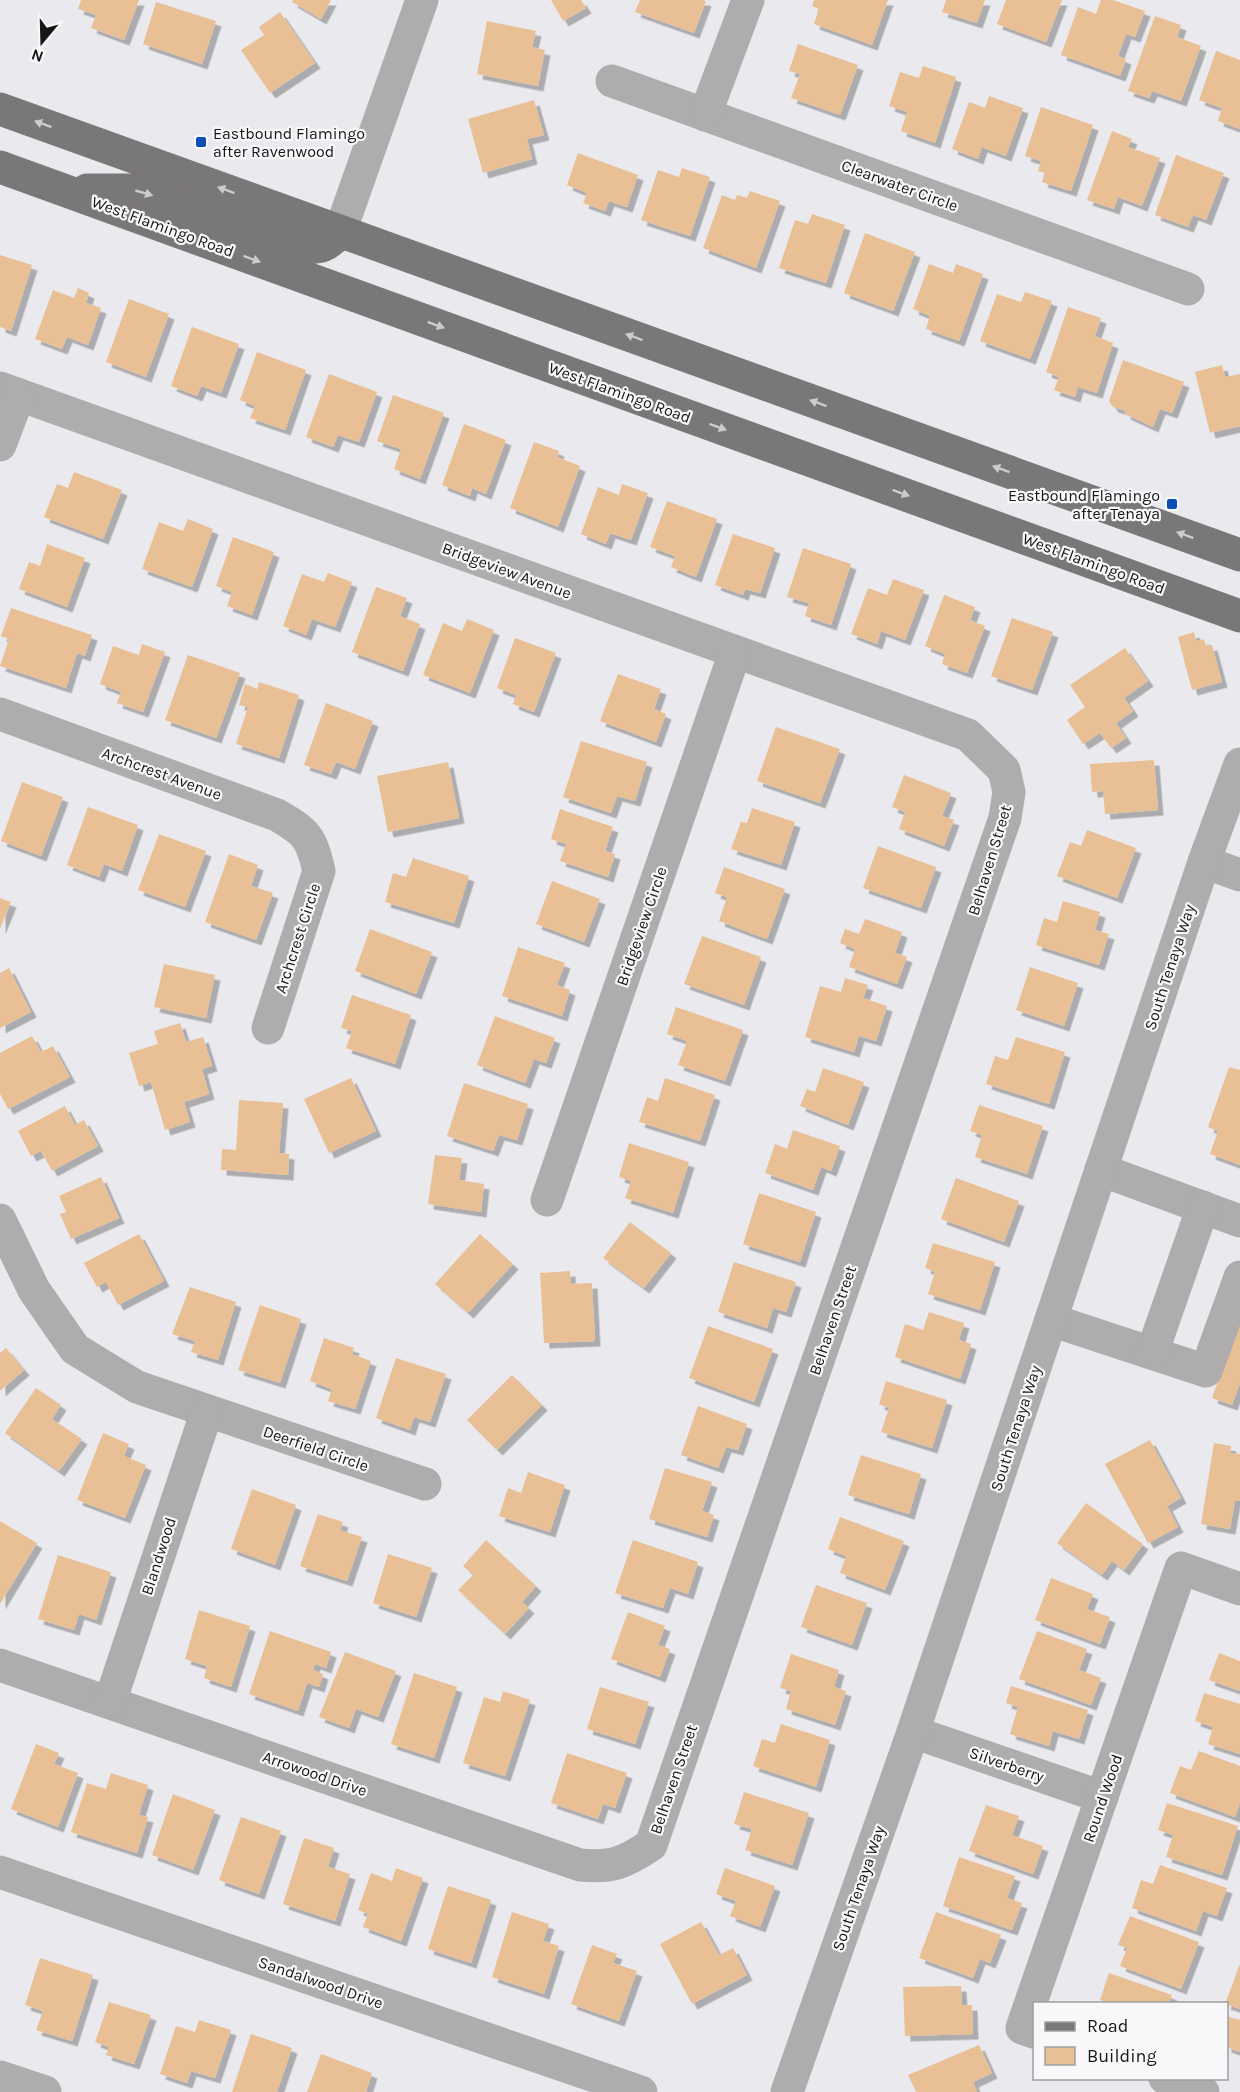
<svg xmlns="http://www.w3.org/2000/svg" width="1240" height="2092" font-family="Karla,sans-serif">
<defs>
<filter id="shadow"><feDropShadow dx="5.5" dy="5.5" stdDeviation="0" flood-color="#0004"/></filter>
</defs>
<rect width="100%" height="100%" fill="#eaeaee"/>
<g fill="#e9bf95" filter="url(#shadow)">
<polygon points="81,0 139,0 124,40 91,28 96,15 78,9"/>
<polygon points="293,0 331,0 321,19 292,2"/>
<polygon points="551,0 581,0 586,8 563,21"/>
<polygon points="640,0 703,0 706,1 694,33 635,12"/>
<polygon points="814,0 888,0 872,45 814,24 819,9 812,6"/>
<polygon points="946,0 985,0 977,23 942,12"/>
<polygon points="1006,0 1062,0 1046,42 997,24"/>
<polygon points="1101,0 1113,0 1145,11 1135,37 1126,34 1118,56 1126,59 1120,76 1061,55 1078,7 1096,14"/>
<polygon points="156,2 216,21 202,64 143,44"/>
<polygon points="280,12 315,63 270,93 241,50 264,35 259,27"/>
<polygon points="1155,16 1181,25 1177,37 1201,46 1181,101 1152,91 1149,98 1128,91"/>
<polygon points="487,21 536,31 532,47 545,50 538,86 477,74"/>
<polygon points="798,44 858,65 840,115 791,98 800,74 789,71"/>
<polygon points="1216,51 1240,60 1240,129 1218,121 1222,108 1199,100"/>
<polygon points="923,66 956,77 935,143 901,131 907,112 889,106 900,72 919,78"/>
<polygon points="989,96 1023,108 1006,156 982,147 978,159 952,149 969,102 985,108"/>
<polygon points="534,100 544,135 527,139 532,159 483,173 468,119"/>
<polygon points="1041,107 1093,125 1071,191 1042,182 1045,173 1038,171 1041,161 1025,156"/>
<polygon points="1112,131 1132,139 1128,147 1160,158 1142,206 1118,197 1114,209 1087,200"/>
<polygon points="578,153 638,175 627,207 609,201 605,211 583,203 587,193 567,185"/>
<polygon points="1176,155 1224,173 1206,220 1193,215 1188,227 1155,215"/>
<polygon points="682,168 710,177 690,236 641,220 658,170 679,177"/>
<polygon points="750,191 780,201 756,268 703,248 722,195 735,200 737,195 747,198"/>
<polygon points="812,214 845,225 826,283 779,268 795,220 808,224"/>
<polygon points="865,233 915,252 893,311 844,293"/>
<polygon points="0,255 32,265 11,331 0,327"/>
<polygon points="929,264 953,273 956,264 983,274 959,341 926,329 930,316 913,309"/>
<polygon points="78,288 89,293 86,303 101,308 88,345 67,337 62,349 35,339 53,290 74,298"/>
<polygon points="1025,292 1052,301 1030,359 980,341 997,294 1021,302"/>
<polygon points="129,299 169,314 146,377 106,362"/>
<polygon points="1068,307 1101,318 1095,336 1113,343 1097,393 1078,387 1075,397 1054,390 1059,377 1046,372"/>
<polygon points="192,327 239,344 221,393 201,386 197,396 171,386"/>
<polygon points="257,352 306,370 285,430 250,418 255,406 240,400"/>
<polygon points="1123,360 1184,382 1172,413 1160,409 1153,427 1125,414 1126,411 1113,407 1109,401"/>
<polygon points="1222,365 1225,377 1240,374 1240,426 1210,433 1195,372"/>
<polygon points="329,374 377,392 359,442 338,435 333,447 306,437"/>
<polygon points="393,395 444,413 420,479 394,469 401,449 377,441"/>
<polygon points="464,424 506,440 486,494 472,488 470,496 442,485"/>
<polygon points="534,442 559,451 557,457 580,466 558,527 510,508"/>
<polygon points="74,472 122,490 103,539 44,517 57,484 68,488"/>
<polygon points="622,484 648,493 631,540 610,533 606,544 581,534 598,487 619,495"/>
<polygon points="667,501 717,519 696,577 671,567 675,556 650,547"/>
<polygon points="188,519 213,529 192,587 142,569 159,522 183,531"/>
<polygon points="733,534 775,548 760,593 745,589 743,595 715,585"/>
<polygon points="233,537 274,552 252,615 227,606 232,592 216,586"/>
<polygon points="47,544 85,558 67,607 19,589 29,562 40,566"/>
<polygon points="803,548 851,564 831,625 805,616 809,603 787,597"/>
<polygon points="328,573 352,582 335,627 312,619 306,635 283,626 302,574 324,582"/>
<polygon points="893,579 924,590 905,640 881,631 877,644 851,634 868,588 887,595"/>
<polygon points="376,587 407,598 400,616 420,624 403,671 352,652"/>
<polygon points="944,595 975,607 970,620 985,626 967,673 942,664 945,654 925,646"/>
<polygon points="11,608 92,635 85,656 77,653 66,688 0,666 9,639 1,636"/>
<polygon points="1012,618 1053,632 1032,690 991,676"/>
<polygon points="467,619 494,630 470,693 423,675 443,623 462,631"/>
<polygon points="1194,632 1196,641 1204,639 1206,646 1212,645 1222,682 1192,690 1178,637"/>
<polygon points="515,638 556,653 534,712 513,704 516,695 497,688"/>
<polygon points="142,644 165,652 143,712 117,703 121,692 100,684 113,646 139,655"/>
<polygon points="1125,648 1148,681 1124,698 1133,711 1116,723 1126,738 1111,748 1100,733 1083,744 1067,720 1085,707 1070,685"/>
<polygon points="188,655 240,673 216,738 165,720"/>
<polygon points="618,674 661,689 654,709 666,714 656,742 600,721"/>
<polygon points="259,682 299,695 279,758 236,744 248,707 239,705 245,684 257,689"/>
<polygon points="326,703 373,721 355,769 336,762 331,774 304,765"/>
<polygon points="776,727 840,749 820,803 757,781"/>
<polygon points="581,741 647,762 635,801 617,796 611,813 563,797"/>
<polygon points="1154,760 1158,810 1105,814 1103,791 1092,792 1090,764"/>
<polygon points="448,762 459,818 388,832 377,776"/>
<polygon points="904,775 951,793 942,816 954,820 944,846 899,829 905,812 892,807"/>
<polygon points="22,782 63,797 41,856 1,841"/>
<polygon points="88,807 138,825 122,871 104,864 99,877 67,865"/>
<polygon points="752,808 795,822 781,865 731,849 741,822 747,823"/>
<polygon points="560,809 613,827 605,851 615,854 608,877 560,861 566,844 551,839"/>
<polygon points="1087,830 1136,848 1117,898 1057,876 1070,842 1081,846"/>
<polygon points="159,834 206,851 185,907 138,890"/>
<polygon points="878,846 936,867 921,908 863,888"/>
<polygon points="229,854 258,865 251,886 273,893 256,940 205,922"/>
<polygon points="413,858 469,876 454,923 385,902 393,873 406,877"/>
<polygon points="724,867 785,889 767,939 719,921 727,897 715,893"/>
<polygon points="552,881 600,899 584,942 536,924"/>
<polygon points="0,898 11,902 0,929"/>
<polygon points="1063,901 1100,912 1095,930 1109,934 1099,965 1036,945 1044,918 1057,922"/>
<polygon points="865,919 902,932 895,953 907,957 897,984 849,967 855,949 840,943 845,929 859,934"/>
<polygon points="370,929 432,952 416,994 355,971"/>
<polygon points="702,936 761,957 744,1005 684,984"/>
<polygon points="518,947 565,963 557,985 570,990 562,1016 502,996"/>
<polygon points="164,964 215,975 206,1018 154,1007"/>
<polygon points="1030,967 1078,983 1064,1026 1016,1010"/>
<polygon points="9,968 31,1012 0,1028 0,973"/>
<polygon points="845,978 868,985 863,998 887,1006 876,1041 859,1036 854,1052 805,1037 820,986 841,992"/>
<polygon points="352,995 411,1015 395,1064 346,1048 352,1031 341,1028"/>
<polygon points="676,1007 743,1030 725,1081 678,1065 687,1041 667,1034"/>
<polygon points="495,1016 555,1038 546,1063 534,1059 525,1083 477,1065"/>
<polygon points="180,1023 186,1042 203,1037 212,1066 202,1069 209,1094 184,1102 190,1122 165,1130 151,1082 139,1086 129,1053 158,1044 154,1031"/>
<polygon points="32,1036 41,1052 53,1046 70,1077 8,1109 0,1094 0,1053"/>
<polygon points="1016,1037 1065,1052 1049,1104 986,1084 995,1056 1008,1060"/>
<polygon points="1229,1067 1240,1070 1240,1165 1210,1154 1218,1131 1208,1127"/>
<polygon points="823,1068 864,1082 848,1125 800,1106 807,1089 815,1092"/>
<polygon points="351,1078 376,1131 329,1153 304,1099"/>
<polygon points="665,1078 715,1095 700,1141 639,1122 647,1097 658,1101"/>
<polygon points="464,1083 528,1104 517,1140 499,1135 493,1151 447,1136"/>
<polygon points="239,1100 283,1103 279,1153 289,1154 288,1175 221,1170 222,1149 236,1150"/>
<polygon points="979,1105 1043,1126 1027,1174 975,1157 982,1135 970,1131"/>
<polygon points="65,1106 75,1125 84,1120 98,1146 52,1171 41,1151 31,1156 18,1131"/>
<polygon points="793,1130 840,1146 831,1171 821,1167 813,1190 765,1173 775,1144 787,1149"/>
<polygon points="629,1143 689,1162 673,1213 625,1198 631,1181 619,1177"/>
<polygon points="435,1155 462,1158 459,1180 484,1184 481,1212 428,1204"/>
<polygon points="101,1177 119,1218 71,1239 60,1214 66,1212 59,1196"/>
<polygon points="956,1178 1019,1201 1004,1242 941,1219"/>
<polygon points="759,1193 816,1212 800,1262 743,1244"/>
<polygon points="630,1222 671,1253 644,1288 603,1258"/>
<polygon points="139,1234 164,1281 118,1305 106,1282 97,1287 84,1263"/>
<polygon points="480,1234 513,1264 468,1313 435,1284"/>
<polygon points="933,1243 995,1262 980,1310 928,1294 935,1272 925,1268"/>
<polygon points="734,1262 796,1282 786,1312 773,1308 767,1328 718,1312"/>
<polygon points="570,1271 571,1284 592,1283 595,1341 544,1343 540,1273"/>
<polygon points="190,1287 236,1302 218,1360 191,1352 195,1341 172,1334"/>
<polygon points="260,1305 301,1319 280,1383 238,1370"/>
<polygon points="929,1312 964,1323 959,1340 971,1344 960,1379 895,1357 905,1324 923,1330"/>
<polygon points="1240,1318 1240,1383 1232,1405 1212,1398"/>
<polygon points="708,1326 773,1349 754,1402 689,1378"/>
<polygon points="324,1338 354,1348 352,1354 371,1361 355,1409 328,1401 332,1389 310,1381"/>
<polygon points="6,1348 24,1370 0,1391 0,1353"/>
<polygon points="396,1358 446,1374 430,1422 414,1417 410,1430 376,1418"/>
<polygon points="512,1375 542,1405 497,1450 467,1420"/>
<polygon points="886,1381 947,1400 932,1448 881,1432 889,1408 879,1404"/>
<polygon points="36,1388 61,1405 52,1419 82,1439 59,1471 5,1433"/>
<polygon points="698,1406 747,1424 738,1450 726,1447 718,1468 681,1455"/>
<polygon points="103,1433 129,1444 124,1456 146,1465 125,1518 77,1500"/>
<polygon points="1150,1440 1181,1498 1167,1506 1178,1527 1148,1543 1105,1464"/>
<polygon points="1214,1443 1231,1446 1230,1453 1240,1454 1240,1501 1235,1500 1230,1529 1201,1524"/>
<polygon points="861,1455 921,1474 909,1514 848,1495"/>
<polygon points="665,1468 712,1482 702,1511 714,1515 707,1537 649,1519"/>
<polygon points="528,1472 565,1485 550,1532 499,1516 508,1488 521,1493"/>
<polygon points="252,1489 296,1505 275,1565 231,1549"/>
<polygon points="1086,1503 1143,1544 1124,1570 1112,1561 1102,1575 1057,1543"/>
<polygon points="318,1514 343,1522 340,1530 362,1537 347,1581 300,1566"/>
<polygon points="840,1517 904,1541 885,1590 840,1573 846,1556 828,1549"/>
<polygon points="0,1521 37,1543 0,1604"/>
<polygon points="486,1540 536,1586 522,1602 529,1608 505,1634 458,1590 473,1575 463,1566"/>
<polygon points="633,1540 698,1562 688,1594 670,1588 663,1608 615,1593"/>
<polygon points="388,1554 432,1568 416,1617 373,1603"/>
<polygon points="58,1555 111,1572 96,1620 79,1614 74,1630 38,1619"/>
<polygon points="1051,1578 1093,1594 1087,1609 1110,1617 1100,1644 1035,1620"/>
<polygon points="816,1585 867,1603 852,1645 801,1627"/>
<polygon points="199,1610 250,1626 231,1687 204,1678 207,1666 185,1659"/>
<polygon points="628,1612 665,1626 658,1645 670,1649 660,1677 611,1659"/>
<polygon points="270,1631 331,1652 326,1668 315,1664 313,1670 323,1674 319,1687 307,1683 298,1711 249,1694"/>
<polygon points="1037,1631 1087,1649 1079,1670 1101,1678 1091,1705 1019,1679"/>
<polygon points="345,1652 396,1671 378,1717 356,1709 349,1728 319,1717"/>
<polygon points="1219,1653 1240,1661 1240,1691 1209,1680"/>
<polygon points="791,1654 839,1670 834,1687 846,1691 835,1725 786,1709 791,1691 780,1688"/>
<polygon points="414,1673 457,1687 434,1758 391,1744"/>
<polygon points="1011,1686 1088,1710 1079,1739 1053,1731 1049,1746 1010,1734 1018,1707 1006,1703"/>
<polygon points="600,1687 649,1702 635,1744 587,1729"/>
<polygon points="503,1691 530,1700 505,1776 463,1763 484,1697 500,1702"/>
<polygon points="1204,1693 1240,1704 1240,1754 1208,1744 1213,1727 1195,1721"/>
<polygon points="781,1724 830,1740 816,1787 753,1766 762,1739 775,1743"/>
<polygon points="36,1744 59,1753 54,1764 78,1773 58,1827 11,1809"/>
<polygon points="1199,1751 1240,1766 1240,1802 1235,1817 1170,1793 1180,1766 1191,1770"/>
<polygon points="567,1753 627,1773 615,1808 603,1804 598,1819 551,1803"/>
<polygon points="111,1773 148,1785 139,1815 148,1817 137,1853 71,1832 87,1783 106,1789"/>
<polygon points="744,1792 809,1813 792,1865 745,1850 752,1829 734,1824"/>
<polygon points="173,1794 215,1810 193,1870 152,1855"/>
<polygon points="1167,1803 1238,1826 1222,1875 1166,1857 1173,1835 1158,1830"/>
<polygon points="986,1805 1019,1816 1012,1835 1043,1846 1033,1874 969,1851"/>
<polygon points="241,1817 281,1831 259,1894 219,1880"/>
<polygon points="304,1838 334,1848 328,1867 350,1874 335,1921 283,1904"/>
<polygon points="959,1857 1015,1876 1007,1898 1022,1903 1012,1930 943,1906"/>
<polygon points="1160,1865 1227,1888 1217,1916 1203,1911 1196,1931 1132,1908 1141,1880 1153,1884"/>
<polygon points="396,1868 423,1878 401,1941 363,1927 368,1914 358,1910 371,1873 392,1881"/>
<polygon points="725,1868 775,1886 760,1927 730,1916 736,1901 716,1894"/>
<polygon points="448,1886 491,1900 471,1963 428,1949"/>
<polygon points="512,1912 549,1924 543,1941 559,1946 544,1994 492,1977"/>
<polygon points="936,1912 1001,1935 990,1963 980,1959 973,1978 919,1958"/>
<polygon points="1130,1916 1199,1942 1181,1989 1120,1966 1127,1948 1118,1945"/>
<polygon points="701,1922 719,1955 733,1948 747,1975 692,2004 660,1944"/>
<polygon points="592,1945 617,1954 613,1963 637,1971 619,2021 571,2004"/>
<polygon points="40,1958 93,1975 72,2041 36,2030 43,2011 25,2005"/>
<polygon points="1240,1964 1240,2009 1225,2004"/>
<polygon points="1109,1973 1172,1995 1169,2004 1111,2004 1100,2000"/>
<polygon points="961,1986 962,2005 972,2005 973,2034 905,2036 903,1987"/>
<polygon points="109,2002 151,2015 134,2064 106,2055 109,2047 95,2042"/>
<polygon points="1226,2016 1240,2020 1240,2052 1226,2047"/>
<polygon points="199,2020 231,2030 215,2078 191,2071 187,2083 160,2074 176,2026 195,2032"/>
<polygon points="251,2034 292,2048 277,2092 232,2092"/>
<polygon points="979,2045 992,2073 973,2082 977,2092 916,2092 908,2075"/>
<polygon points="321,2054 372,2073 366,2092 307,2092"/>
</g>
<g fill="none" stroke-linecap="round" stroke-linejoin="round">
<g stroke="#aeacac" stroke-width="33">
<polyline points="612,81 1188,289"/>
<polyline points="705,115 748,0"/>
<polyline points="340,232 422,0"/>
<path d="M0 388 968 735 1004 770 1009 792 1005 818 651 1845C624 1863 612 1868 580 1865L0 1665"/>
<polyline points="0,445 19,395"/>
<path d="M0 714 277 815C306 832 311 836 319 871L268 1028"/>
<polyline points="1204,862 1240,875"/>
<polyline points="1101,1170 1240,1221"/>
<polyline points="547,1200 735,652"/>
<polyline points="0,1220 34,1290 75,1349 137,1387 425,1484"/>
<polyline points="1051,1320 1206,1371 1240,1277"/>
<polyline points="1152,1353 1203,1207"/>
<polyline points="110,1702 207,1411"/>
<polyline points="913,1732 1102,1797"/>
<polyline points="0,1872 641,2092"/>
<polyline points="1034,2032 1022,2028 1181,1568 1240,1589"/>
<polyline points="0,2077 45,2092"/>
<polyline points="1165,2078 1203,2092"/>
<polyline points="787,2092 913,1732 1204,862 1240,764"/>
</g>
<g stroke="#7a7778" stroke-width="33">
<polyline points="0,109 1240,555"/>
<polyline points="0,167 1240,616"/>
<path d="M87 190H137L301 247C321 249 327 246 340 232"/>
</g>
</g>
<defs><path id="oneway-solid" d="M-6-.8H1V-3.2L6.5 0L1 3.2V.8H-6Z" transform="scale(1.5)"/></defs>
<g fill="#cccbcd">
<use href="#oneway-solid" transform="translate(43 124) rotate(-160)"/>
<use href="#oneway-solid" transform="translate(226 190) rotate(-160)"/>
<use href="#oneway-solid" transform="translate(144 193) rotate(16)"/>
<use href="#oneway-solid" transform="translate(252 259) rotate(20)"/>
<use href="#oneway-solid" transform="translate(436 325) rotate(20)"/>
<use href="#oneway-solid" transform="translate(634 337) rotate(-160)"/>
<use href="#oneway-solid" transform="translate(818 403) rotate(-160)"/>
<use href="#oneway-solid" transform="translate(718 427) rotate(20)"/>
<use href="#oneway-solid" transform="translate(1001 469) rotate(-160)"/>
<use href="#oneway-solid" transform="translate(901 493) rotate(20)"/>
<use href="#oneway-solid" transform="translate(1185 535) rotate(-160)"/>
</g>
<g fill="#0c4db8" stroke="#f8f8fb" stroke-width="2">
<rect x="195" y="136" width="12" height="12" rx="3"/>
<rect x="1166" y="498" width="12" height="12" rx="3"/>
</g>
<g text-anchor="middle" stroke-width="4.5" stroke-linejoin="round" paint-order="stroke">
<g font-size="16" fill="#161617" stroke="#f8f8fb" text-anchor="start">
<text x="213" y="139">Eastbound Flamingo<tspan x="213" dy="18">after Ravenwood</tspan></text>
<text x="1160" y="501" text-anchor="end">Eastbound Flamingo<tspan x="1160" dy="18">after Tenaya</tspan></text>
</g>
<g font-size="16" fill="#161617" stroke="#f8f8fb">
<text transform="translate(900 185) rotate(20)" y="6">Clearwater Circle</text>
<text transform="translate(163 226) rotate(20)" y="6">West Flamingo Road</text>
<text transform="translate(620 392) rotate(20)" y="6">West Flamingo Road</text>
<text transform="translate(1094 563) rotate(20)" y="6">West Flamingo Road</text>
<text transform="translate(507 570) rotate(20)" y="6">Bridgeview Avenue</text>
<text transform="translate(162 773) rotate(20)" y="6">Archcrest Avenue</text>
<text transform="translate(989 860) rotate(-73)" y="6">Belhaven Street</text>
<text transform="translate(641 926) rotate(-71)" y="6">Bridgeview Circle</text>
<text transform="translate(297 938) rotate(-72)" y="6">Archcrest Circle</text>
<text transform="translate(1169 967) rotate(-72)" y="6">South Tenaya Way</text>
<text transform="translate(832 1320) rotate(-71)" y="6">Belhaven Street</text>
<text transform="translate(1015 1428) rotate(-72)" y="6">South Tenaya Way</text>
<text transform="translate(316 1448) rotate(19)" y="6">Deerfield Circle</text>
<text transform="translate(158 1556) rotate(-72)" y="6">Blandwood</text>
<text transform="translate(1007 1764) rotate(19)" y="6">Silverberry</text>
<text transform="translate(315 1773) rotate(19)" y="6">Arrowood Drive</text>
<text transform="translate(673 1779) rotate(-71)" y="6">Belhaven Street</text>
<text transform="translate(1102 1798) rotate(-71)" y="6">Round Wood</text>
<text transform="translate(858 1888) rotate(-71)" y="6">South Tenaya Way</text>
<text transform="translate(321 1982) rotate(19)" y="6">Sandalwood Drive</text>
</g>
</g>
<rect x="1033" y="2002" width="195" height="78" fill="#f8f8fb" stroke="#9e9ea0" stroke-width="1.5"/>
<rect x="1045" y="2022" width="30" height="9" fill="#7a7778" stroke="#9e9ea0" stroke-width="1.5"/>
<text x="1087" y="2032" font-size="18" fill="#161617">Road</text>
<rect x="1045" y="2047" width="30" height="18" fill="#e9bf95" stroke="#9e9ea0" stroke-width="1.5"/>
<text x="1087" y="2062" font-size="18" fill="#161617">Building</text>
<g transform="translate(42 42) rotate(199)" stroke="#f8f8fb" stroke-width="4.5" paint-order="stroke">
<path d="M0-4.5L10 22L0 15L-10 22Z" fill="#161617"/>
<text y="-9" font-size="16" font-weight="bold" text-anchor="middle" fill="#161617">N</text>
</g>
</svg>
